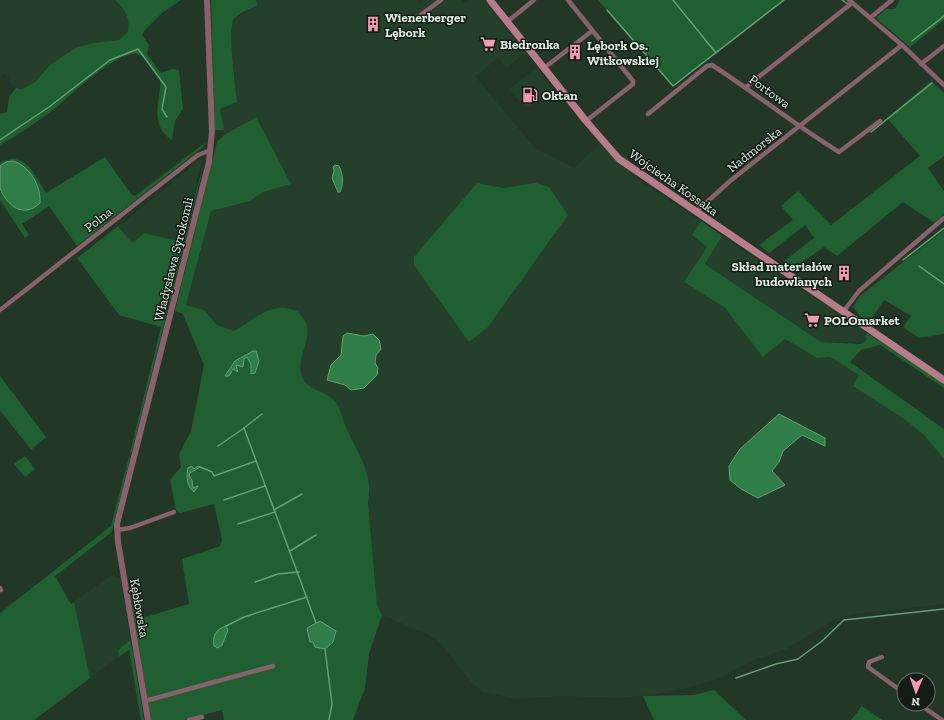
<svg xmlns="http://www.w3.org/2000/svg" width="944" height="720" font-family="'Zilla Slab',serif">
<rect width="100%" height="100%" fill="#233727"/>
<g fill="#243f2a">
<polygon points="0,0 115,0 123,7 130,20 129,32 119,40 50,65 35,82 22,89 16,88 10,83 8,76 2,74 0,78"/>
<polygon points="256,0 418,0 419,2 421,0 462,0 464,3 468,0 484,0 525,53 507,68 498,58 475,76 535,148 574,168 604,140 630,160 631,175 701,221 692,235 707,247 684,282 725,308 763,356 785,339 817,358 830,357 860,375 853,386 904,419 924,435 944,458 944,604 854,614 837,618 787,649 751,661 719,679 691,687 654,695 617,698 562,696 517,699 483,692 472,683 440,643 429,635 382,615 377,605 368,502 370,494 342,414 303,381 299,368 301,356 306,342 262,312 248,324 234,331 217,325 204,310 186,305 211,211 250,201 263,192 256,117 224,135 220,109 237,102 232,52 232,24 235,18 258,5"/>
<polygon points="536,68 552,90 530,107 526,107 508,90"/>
<polygon points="203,157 182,242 144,233 132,243 119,226"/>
<polygon points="722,236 867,333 865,334 867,338 864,343 821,342 705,264"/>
<polygon points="114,573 116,577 120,577 130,640 118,650 119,657 90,678 74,602"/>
</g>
<g fill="#1f5f32">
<path d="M115 0H181L162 13 144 31 142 35 149 45 147 54 161 73 172 69 179 70 183 109 175 121 172 140C154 128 157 112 159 94 160 90 161 85 160 81 159 74 148 62 143 57 126 41 72 94 58 106 40 120 20 134 0 145V114L7 112 9 97 16 88 22 89 35 82 50 65 75 48 94 43 119 40 128 32C130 17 126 10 115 0Z"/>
<path d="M211 0H256L258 5C251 9 239 13 234 19 227 28 236 89 237 102L220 109 224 130H215Z"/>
<polygon points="598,0 784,0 673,86"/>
<polygon points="900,0 944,0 944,20 910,47 876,18 886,9 895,9"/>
<polygon points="931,81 944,93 944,156 928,168 944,191 944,214 935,223 903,202 837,256 824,247 794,268 783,262 814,238 805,225 769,253 759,245 793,220 781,206 798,191 831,225 920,156 887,118"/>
<path d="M256 117 291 184 263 192 250 201 211 211 186 305 204 310 217 325 234 331C249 323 263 308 281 308 286 307 293 310 299 312 301 316 306 321 307 325 311 344 294 360 303 379 308 389 325 392 333 399 340 406 342 416 345 424 355 451 374 470 368 502L377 605 382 615 369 654 365 688 353 720H224L222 710 184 720H151L129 587H131L136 620 189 604 182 559 220 546 222 540 214 504 180 513 176 510 170 480 181 467 179 454 191 431 204 365 183 314 175 311 217 142 224 135Z"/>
<path d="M206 142 203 147 77 246 49 206 22 224 29 235 25 238 0 200V188L8 200 36 184C28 170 17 155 0 166V163C25 149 35 176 46 193L105 157 131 194 135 196Z"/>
<polygon points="205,160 132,452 130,453 161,327 119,315 77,258 118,226 132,243 144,233 182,242"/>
<polygon points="477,183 503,188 536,183 549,187 568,215 488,327 469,342 414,265 414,257"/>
<polygon points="701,221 722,236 705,264 821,342 859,344 864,343 867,338 865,336 867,333 944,383 944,388 880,345 861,350 850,362 944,429 944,459 924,435 904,419 853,386 859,375 830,357 817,358 785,339 763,357 725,308 684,282 707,247 692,235"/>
<polygon points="944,230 944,334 919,338 903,327 911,316 884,300 869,322 860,316 853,307 860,296"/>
<polygon points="0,376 46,437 31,450 0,410"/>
<polygon points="25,456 35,469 25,477 14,464"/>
<polygon points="129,457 130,459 112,532 55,576 71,604 74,602 90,678 34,720 0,720 0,613 111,526"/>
<polygon points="130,640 132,648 144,720 141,720 129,650 119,657 118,650"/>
<polygon points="714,690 746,720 654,720 643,696 694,695"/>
<polygon points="862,706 882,720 851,720"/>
</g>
<g fill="#307e47" stroke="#65a076">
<path d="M13 161C30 166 41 186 40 203 23 219 7 206 0 188 0 182 0 172 0 166L6 162Z"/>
<path d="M335 165 339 166C343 174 344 184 340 192H338L332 178 334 171 333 167Z"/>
<polygon points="347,333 364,336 373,334 379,340 381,349 376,355 375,363 378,368 377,375 364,388 351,390 345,385 327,380 331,365 341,355 343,336"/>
<polygon points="253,351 256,351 259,361 255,373 251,374 251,364 247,357 244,359 243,367 237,365 236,366 238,372 233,369 229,376 225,376 235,361"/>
<polygon points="779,414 825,438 825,446 802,435 783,451 779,462 772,471 785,485 758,498 741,489 730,480 729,466 740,449"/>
<path d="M192 466 194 469 198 466 200 467 190 473 189 476 192 480 193 488 198 486 194 492C187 487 186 476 188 468Z"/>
<polygon points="320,621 336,631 333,642 325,649 315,647 313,642 310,642 307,628"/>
<path d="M226 626 228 630 222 645 218 648 214 646C212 636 216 629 226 626Z"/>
</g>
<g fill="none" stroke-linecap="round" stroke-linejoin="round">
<g stroke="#65a076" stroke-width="1.5">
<polyline points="673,0 716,53"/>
<polyline points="842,0 848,4"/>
<polyline points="607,10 673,86 784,0"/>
<polyline points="912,41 944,16"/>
<polyline points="871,132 932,83"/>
<polyline points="0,140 49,107 110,60 138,49 166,87 162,109 167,117"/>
<polyline points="903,260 944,228"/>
<polyline points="919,266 944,284"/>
<polyline points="244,428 262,414"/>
<polyline points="218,446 244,428 316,623"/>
<polyline points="200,467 212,472 214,476 256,461"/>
<polyline points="224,500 265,486"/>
<polyline points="274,510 302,494"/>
<polyline points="238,524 275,512"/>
<polyline points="290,551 316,535"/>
<polyline points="255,582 278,574 299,572"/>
<polyline points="226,626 244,617 307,597"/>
<polyline points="325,649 332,704 329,720"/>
<polyline points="736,678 776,664 798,659 822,641 844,620 944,609"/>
</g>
<g stroke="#88616a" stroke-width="4.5">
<polyline points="568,0 633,81 633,84 586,121"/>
<polyline points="849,0 902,45 944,85"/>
<polyline points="870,18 892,0"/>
<polyline points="411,22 441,0"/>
<polyline points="507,22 534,0"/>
<polyline points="921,64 944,46"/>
<polyline points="544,68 592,31"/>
<polyline points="746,87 852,3"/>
<path d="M648 114 707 66 712 65C755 93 795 125 839 152L880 121"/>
<polyline points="696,212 730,181 902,45"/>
<polyline points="0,310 198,155 211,150"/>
<polyline points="843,312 859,291 944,218"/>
<polyline points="117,530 130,528 174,512"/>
<polyline points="0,588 1,590"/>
<polyline points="882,657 869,662 868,667 904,693"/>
<polyline points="145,701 273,666"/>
<polyline points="919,704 942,720"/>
<polyline points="189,720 202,717"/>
</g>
<polyline stroke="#88616a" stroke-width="6" points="148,720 118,542 117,524 209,162 212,131 207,0"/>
<polyline stroke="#b87b89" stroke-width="7" points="490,0 586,121 619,159 944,380"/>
</g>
<defs>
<symbol id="building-bare" viewBox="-9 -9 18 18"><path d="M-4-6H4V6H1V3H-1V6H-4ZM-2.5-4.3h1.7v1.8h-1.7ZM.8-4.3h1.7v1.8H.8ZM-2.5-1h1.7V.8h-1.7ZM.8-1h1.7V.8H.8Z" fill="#f29aaf" stroke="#131c15" stroke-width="2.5" paint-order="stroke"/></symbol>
<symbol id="supermarket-bare" viewBox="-9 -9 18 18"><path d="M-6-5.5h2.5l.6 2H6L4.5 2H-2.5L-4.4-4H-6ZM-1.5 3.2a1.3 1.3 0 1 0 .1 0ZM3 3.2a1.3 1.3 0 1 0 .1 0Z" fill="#f29aaf" stroke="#131c15" stroke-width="2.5" paint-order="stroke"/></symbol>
<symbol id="fuel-bare" viewBox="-9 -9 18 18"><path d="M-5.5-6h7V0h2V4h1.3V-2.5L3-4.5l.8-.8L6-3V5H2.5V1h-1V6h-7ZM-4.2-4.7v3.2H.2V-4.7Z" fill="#f29aaf" stroke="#131c15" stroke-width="2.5" paint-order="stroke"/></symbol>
</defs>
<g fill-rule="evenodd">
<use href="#building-bare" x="362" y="13" width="22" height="22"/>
<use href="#supermarket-bare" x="477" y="33" width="22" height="22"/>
<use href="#building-bare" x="564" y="41" width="22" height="22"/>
<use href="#fuel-bare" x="519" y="84" width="22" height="22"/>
<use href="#building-bare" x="833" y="262" width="22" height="22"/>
<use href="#supermarket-bare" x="801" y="309" width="22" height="22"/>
</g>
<g text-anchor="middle" stroke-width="3" stroke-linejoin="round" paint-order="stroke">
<g font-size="13" font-weight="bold" fill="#e1eee3" stroke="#131c15" text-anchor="start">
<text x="385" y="22">Wienerberger<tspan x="385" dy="15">Lębork</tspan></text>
<text x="500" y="49">Biedronka</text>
<text x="587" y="50">Lębork Os.<tspan x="587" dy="15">Witkowskiej</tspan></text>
<text x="542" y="100">Oktan</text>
<text x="832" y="271" text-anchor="end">Skład materiałów<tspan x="832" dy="15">budowlanych</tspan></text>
<text x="824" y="325">POLOmarket</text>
</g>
<g font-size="13" fill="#e1eee3" stroke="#131c15">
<text transform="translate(770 91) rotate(36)" y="5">Portowa</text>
<text transform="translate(754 149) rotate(-38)" y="5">Nadmorska</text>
<text transform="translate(674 182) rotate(35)" y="5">Wojciecha Kossaka</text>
<text transform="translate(98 219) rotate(-38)" y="5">Polna</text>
<text transform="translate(173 259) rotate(-76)" y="5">Władysława Syrokomli</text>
<text transform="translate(140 608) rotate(80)" y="5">Kębłowska</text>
</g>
</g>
<g transform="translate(916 692) rotate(182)"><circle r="19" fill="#131c15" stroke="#657067"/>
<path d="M0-3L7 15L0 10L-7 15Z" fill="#f29aaf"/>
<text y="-6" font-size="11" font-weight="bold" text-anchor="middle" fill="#e1eee3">N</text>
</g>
</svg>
